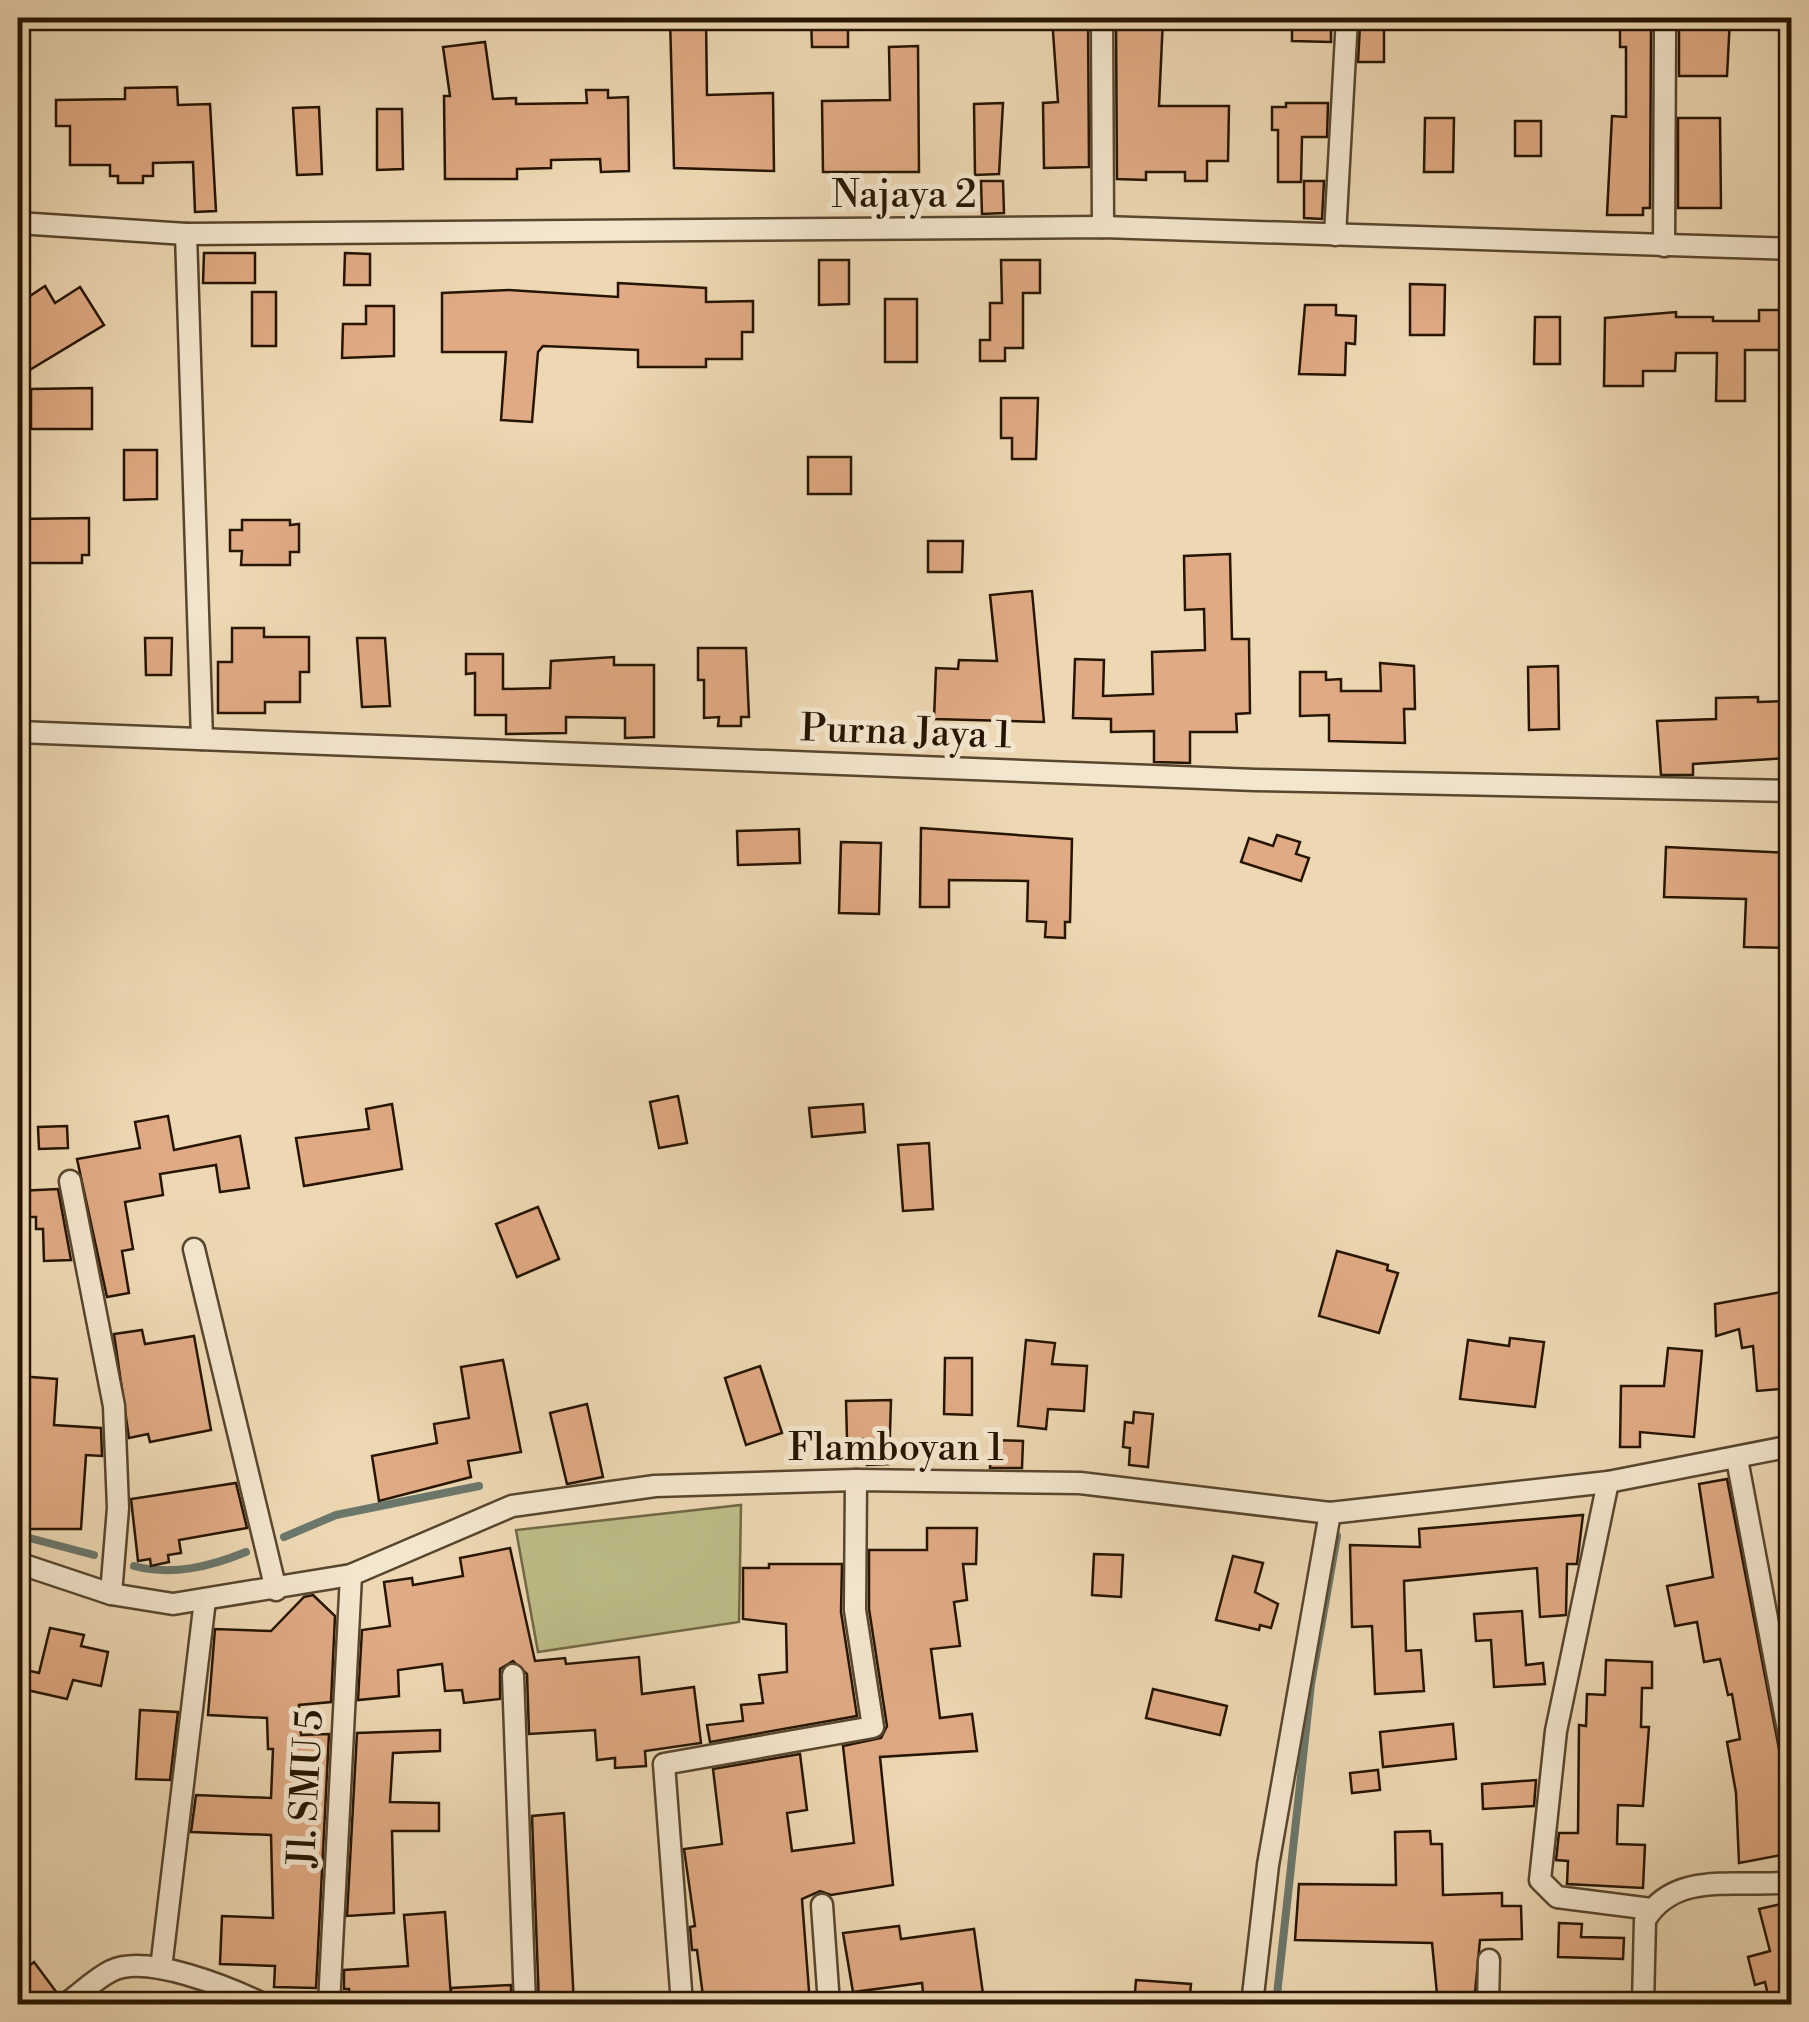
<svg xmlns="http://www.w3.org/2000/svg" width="1809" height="2022" font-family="'Libre Bodoni',serif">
<rect width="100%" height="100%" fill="#edd8b3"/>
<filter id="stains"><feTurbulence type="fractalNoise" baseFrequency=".002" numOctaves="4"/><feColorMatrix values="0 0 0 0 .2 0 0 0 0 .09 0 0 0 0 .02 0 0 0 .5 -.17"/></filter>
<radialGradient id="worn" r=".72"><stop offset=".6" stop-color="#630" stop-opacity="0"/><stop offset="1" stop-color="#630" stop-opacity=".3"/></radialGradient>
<polygon fill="#bdbd89" stroke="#726946" stroke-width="2.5" points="741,1505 739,1622 538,1652 516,1530"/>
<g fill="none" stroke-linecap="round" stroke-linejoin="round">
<g stroke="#6b776b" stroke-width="8">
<polyline points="18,1535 94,1555"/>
<polyline points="284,1537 336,1515 479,1486"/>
<path d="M134 1566C172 1576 209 1567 246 1552"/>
<polyline points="1276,2004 1311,1684 1337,1536"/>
</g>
</g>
<g fill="#e0aa84" stroke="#261502" stroke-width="2.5">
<polygon points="670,18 706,18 707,95 773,93 774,171 674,168"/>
<polygon points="811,18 848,18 848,47 812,47"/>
<polygon points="1052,18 1088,18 1089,167 1044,168 1043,103 1058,102"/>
<polygon points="1116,18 1163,18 1159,106 1229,106 1228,161 1207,161 1207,181 1185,181 1185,172 1146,172 1146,180 1117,179"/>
<polygon points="1620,18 1664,18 1651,31 1650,208 1643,208 1643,215 1607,215 1612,116 1626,117 1626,47 1620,47"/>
<polygon points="1666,18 1730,18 1727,76 1679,76 1679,30"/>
<polygon points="1292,20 1331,20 1331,42 1292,41"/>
<polygon points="1360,25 1384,25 1384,62 1358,62"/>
<polygon points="485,42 493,99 516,98 516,104 587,103 586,90 608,90 608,98 628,97 629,171 601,172 600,159 551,160 551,168 517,169 517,179 445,179 444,96 450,96 443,47"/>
<polygon points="918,46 919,172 823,172 822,101 890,100 889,47"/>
<polygon points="177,87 178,105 210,104 216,211 195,212 193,162 153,163 153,176 143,176 143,183 118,183 118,176 110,176 110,165 70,165 70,126 56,126 56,100 125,99 125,88"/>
<polygon points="1003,103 999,174 975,175 974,104"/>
<polygon points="1286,103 1328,103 1327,137 1302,137 1301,182 1278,182 1278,130 1272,130 1272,107 1286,107"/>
<polygon points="319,107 322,174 297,175 293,108"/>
<polygon points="377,109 402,109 403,169 377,170"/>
<polygon points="1425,118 1454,118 1453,172 1424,172"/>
<polygon points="1678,118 1720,118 1721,208 1678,208"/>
<rect x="1515" y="121" width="26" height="35"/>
<polygon points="981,181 1003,181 1004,213 982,214"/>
<polygon points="1304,181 1324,181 1322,219 1304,218"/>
<polygon points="204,253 255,253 255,283 203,283"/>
<polygon points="345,253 370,254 370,285 344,285"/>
<polygon points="819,260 849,260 849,304 819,305"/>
<polygon points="1001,260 1040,260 1040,293 1023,293 1023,348 1005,348 1005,361 980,361 980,340 990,340 990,303 1002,303"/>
<polygon points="618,283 706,288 706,302 753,301 753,332 742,332 742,359 706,359 706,367 638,367 638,350 543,346 538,352 532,422 501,420 506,352 442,352 442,293 509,290 618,297"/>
<polygon points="1410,284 1445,285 1444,335 1410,335"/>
<polygon points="45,286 55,303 80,287 104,325 18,377 18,304"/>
<rect x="252" y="292" width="24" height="54"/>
<rect x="885" y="299" width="32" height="63"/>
<polygon points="1305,305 1336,305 1336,315 1356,316 1355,344 1346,343 1345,375 1299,374"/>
<polygon points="366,306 394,306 394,356 342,358 343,324 366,324"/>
<polygon points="1759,310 1792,310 1792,350 1745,350 1745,401 1716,401 1717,353 1676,353 1675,371 1643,371 1643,386 1604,386 1605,318 1676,312 1676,317 1713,317 1713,321 1759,321"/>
<polygon points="1535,317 1560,317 1560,364 1534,364"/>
<polygon points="92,388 92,429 31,429 31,389"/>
<polygon points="1001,398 1038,398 1036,459 1012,459 1012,438 1001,438"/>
<polygon points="124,450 157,450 157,499 124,500"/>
<rect x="808" y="457" width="43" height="37"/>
<polygon points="89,518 89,555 82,555 82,563 18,563 18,519"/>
<polygon points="242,520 290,520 290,525 299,524 299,552 290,552 290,565 241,565 242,551 230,551 230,530 242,530"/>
<polygon points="928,541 963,541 962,572 928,572"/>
<polygon points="1230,554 1232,639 1249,639 1250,713 1236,714 1237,732 1190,732 1190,763 1154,762 1154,731 1111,732 1111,719 1073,718 1075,659 1104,660 1103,696 1153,694 1152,652 1205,650 1204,609 1185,610 1184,556"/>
<polygon points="1032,591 1044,722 934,719 936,668 958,669 959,660 997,661 990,595"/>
<polygon points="232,628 264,628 264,637 309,637 309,672 300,672 300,702 265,702 265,713 218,713 218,662 232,662"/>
<polygon points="145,638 172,638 171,675 146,675"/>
<polygon points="357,638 385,638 390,706 362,707"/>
<polygon points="698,648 746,648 749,717 741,717 741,726 718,726 719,717 704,718 704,680 698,680"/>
<polygon points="466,654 503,654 503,689 550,688 551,661 614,657 614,665 654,665 654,737 625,738 625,718 566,717 566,733 506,734 506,715 475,715 475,673 466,674"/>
<polygon points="1380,663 1414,666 1415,709 1404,709 1405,743 1329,741 1329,715 1300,716 1300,672 1326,672 1326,680 1341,679 1341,691 1381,691"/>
<polygon points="1558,666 1559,729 1529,730 1528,667"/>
<polygon points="1758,697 1758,702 1789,701 1790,758 1693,764 1693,775 1661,775 1657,721 1716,719 1716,698"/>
<polygon points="921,828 1072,839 1070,922 1065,922 1065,938 1045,937 1046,922 1027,921 1028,881 949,880 949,907 920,907"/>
<polygon points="799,829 800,863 738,865 737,831"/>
<polygon points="1277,835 1300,842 1296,854 1309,858 1301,881 1241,862 1249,838 1273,846"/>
<polygon points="841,842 881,843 879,914 839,913"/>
<polygon points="1666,847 1792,853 1792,948 1744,947 1746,899 1664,897"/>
<polygon points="678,1096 687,1143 659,1148 650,1102"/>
<polygon points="392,1104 402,1169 304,1186 296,1138 369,1129 366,1109"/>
<polygon points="863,1104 865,1132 812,1137 809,1108"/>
<polygon points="168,1116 174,1150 240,1136 249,1188 220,1192 216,1165 160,1174 163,1195 125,1202 133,1249 122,1251 129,1293 107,1297 77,1159 140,1148 135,1122"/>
<polygon points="67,1126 68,1148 39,1149 38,1127"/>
<polygon points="929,1143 933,1209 903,1211 898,1145"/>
<polygon points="58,1189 71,1260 44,1261 43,1229 36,1229 36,1217 18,1217 18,1191"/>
<polygon points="538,1207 559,1259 517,1277 496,1224"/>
<polygon points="1337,1251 1388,1265 1387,1270 1398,1273 1379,1333 1319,1316"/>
<polygon points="1792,1290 1792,1341 1785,1342 1790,1388 1757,1391 1753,1346 1742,1348 1739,1329 1716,1336 1715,1304"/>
<polygon points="142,1330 145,1344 194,1336 211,1430 150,1442 148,1434 129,1438 114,1334"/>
<polygon points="1510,1338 1544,1342 1535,1407 1460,1399 1468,1340 1509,1346"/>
<polygon points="1026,1340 1055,1343 1052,1364 1087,1366 1084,1411 1048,1409 1046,1429 1018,1426"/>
<polygon points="1668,1348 1702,1351 1694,1437 1640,1432 1640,1447 1620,1447 1621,1386 1664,1386"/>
<polygon points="945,1358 972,1358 972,1415 944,1414"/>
<polygon points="503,1360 521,1452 468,1461 471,1477 379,1501 372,1456 437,1443 434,1424 469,1418 461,1367"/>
<polygon points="760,1366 782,1433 746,1445 725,1378"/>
<polygon points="18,1376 57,1379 54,1425 101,1428 102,1456 86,1455 81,1529 18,1529"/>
<polygon points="891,1400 889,1464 867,1465 867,1439 847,1439 846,1401"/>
<polygon points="587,1404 603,1477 567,1484 550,1413"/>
<polygon points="1134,1412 1153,1414 1148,1467 1129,1465 1130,1448 1123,1447 1125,1422 1133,1423"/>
<polygon points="991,1440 1023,1441 1022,1468 990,1468"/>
<polygon points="1727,1479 1792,1816 1792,1853 1739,1863 1736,1793 1727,1742 1740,1739 1732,1694 1728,1695 1720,1659 1704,1662 1697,1622 1675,1626 1667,1586 1713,1577 1699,1484"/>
<polygon points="236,1483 247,1528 179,1540 181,1553 168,1555 169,1562 151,1566 150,1559 138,1561 131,1499"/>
<polygon points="1583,1515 1577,1564 1567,1564 1566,1615 1540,1617 1537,1568 1404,1581 1406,1651 1421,1650 1424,1691 1375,1694 1372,1626 1352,1627 1350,1545 1420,1547 1419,1529"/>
<polygon points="927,1528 977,1528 976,1564 963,1564 967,1600 954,1602 960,1646 931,1649 940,1718 972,1714 977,1751 880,1757 893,1885 831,1895 820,1891 802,1899 810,2004 704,2004 697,1950 692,1950 690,1927 695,1926 684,1849 722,1844 713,1769 800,1754 807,1810 787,1813 792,1851 854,1843 843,1746 881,1738 887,1726 869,1609 869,1550 927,1550"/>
<polygon points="510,1548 535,1661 565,1658 566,1664 639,1657 642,1694 694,1687 701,1743 645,1751 646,1766 615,1768 615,1758 597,1760 595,1730 529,1734 527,1674 513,1661 500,1669 500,1699 464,1703 462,1690 445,1691 442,1664 398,1670 399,1696 358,1700 362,1630 390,1626 384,1582 412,1578 413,1585 463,1576 460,1558"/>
<polygon points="1094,1554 1123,1555 1121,1597 1092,1595"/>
<polygon points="1233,1556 1263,1563 1255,1592 1278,1604 1271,1628 1260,1625 1259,1630 1216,1620"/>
<polygon points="769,1564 842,1564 841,1612 857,1716 710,1742 707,1725 743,1721 741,1705 763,1703 759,1675 787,1672 786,1624 743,1619 743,1568 769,1568"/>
<polygon points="313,1595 335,1616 331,1702 299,1705 301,1735 329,1734 316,1988 274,1987 275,1966 220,1964 222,1916 273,1918 271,1835 191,1832 196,1795 271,1798 273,1749 268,1749 267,1718 208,1715 215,1629 271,1631 304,1597"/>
<polygon points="1522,1611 1526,1665 1543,1663 1545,1684 1494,1687 1491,1640 1476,1641 1474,1614"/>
<polygon points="50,1628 84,1635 81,1646 108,1652 101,1686 73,1680 67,1699 18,1688 18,1668 39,1673"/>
<polygon points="1606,1660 1652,1662 1652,1688 1642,1688 1641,1727 1649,1727 1643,1806 1618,1805 1617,1844 1645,1845 1643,1888 1567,1884 1568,1861 1556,1860 1559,1833 1578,1833 1579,1725 1586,1726 1587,1694 1605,1695"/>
<polygon points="1153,1689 1227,1706 1220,1735 1146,1718"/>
<polygon points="140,1710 178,1712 170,1780 136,1779"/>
<polygon points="1453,1724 1456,1759 1383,1767 1380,1732"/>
<polygon points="440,1730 440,1751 393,1753 390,1802 439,1803 439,1831 392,1831 394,1913 347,1916 357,1733"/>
<polygon points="1378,1770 1380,1790 1352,1793 1350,1773"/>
<polygon points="1536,1780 1534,1806 1483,1809 1482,1784"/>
<polygon points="564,1813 574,2004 539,2004 532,1816"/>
<polygon points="1430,1831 1431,1844 1442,1844 1443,1895 1502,1893 1502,1906 1521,1906 1522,1939 1480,1940 1474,2004 1438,2004 1432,1943 1295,1940 1299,1884 1396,1885 1395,1832"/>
<polygon points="1786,1903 1792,1926 1792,2004 1770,2004 1765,1982 1755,1985 1748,1957 1770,1951 1759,1909"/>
<polygon points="445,1912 451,1998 451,1988 511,1985 511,2004 350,2004 349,1989 344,1989 344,1970 408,1966 404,1915"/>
<polygon points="1559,1923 1582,1924 1581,1937 1624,1938 1623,1959 1558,1957"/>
<polygon points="899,1926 901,1939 974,1929 983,1994 924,2001 922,1983 853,1992 843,1933"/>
<polygon points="34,1962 57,1993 52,2004 18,2004 18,1975"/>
<polygon points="1136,1980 1191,1984 1189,2004 1134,2004"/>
</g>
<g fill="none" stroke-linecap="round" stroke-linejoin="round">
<defs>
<g id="minor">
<polyline points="1102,18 1103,227"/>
<polyline points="18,223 186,234 1103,227 1792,249"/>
<polyline points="186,234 202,739"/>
<polyline points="1335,235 1347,18"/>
<polyline points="1664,246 1665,31"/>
<polyline points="18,732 1255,780 1792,791"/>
<polyline points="70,1181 114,1406 118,1508 111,1594"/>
<polyline points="194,1249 276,1590"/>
<polyline points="1737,1459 1792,1751"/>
<polyline points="1608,1482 1556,1731 1540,1880 1557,1897 1651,1909"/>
<polyline points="18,1563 111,1594 173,1604 351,1575 512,1506 655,1486 856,1480 1080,1483 1330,1513 1608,1482 1792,1446"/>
<polyline points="513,1675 525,2004"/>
<polyline points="822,1905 829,2004"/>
<polyline points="161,1968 205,1600"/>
<path d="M66 2004C80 1994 95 1979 111 1971 146 1953 230 1988 263 2004"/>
<polyline points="329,2004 351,1575"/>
<polyline points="682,2004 664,1764 873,1727 855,1610 856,1480"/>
<polyline points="1252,2004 1268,1865 1330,1513"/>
<polyline points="1488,2004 1489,1960"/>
<path d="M1643 2004 1645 1920C1676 1868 1743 1889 1792 1882"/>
</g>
</defs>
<use href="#minor" stroke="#58462e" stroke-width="25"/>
<use href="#minor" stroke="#f3e6ce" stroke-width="20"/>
</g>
<g text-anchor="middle" stroke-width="10" stroke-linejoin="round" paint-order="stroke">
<g font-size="38" fill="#261502" stroke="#f3e6ce">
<text x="904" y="207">Najaya 2</text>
<text transform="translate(906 731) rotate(2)" y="13">Purna Jaya 1</text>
<text x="896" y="1460">Flamboyan 1</text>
<text transform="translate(305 1788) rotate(-87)" y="13">Jl. SMU 5</text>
</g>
</g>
<rect width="1809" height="2022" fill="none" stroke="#edd8b3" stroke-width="60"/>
<rect x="20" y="20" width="1769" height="1982" fill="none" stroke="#261502" stroke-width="5"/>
<rect x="30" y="30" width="1749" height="1962" fill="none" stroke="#261502" stroke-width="2.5"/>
<rect width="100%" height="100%" filter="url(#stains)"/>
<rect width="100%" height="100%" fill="url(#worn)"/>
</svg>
